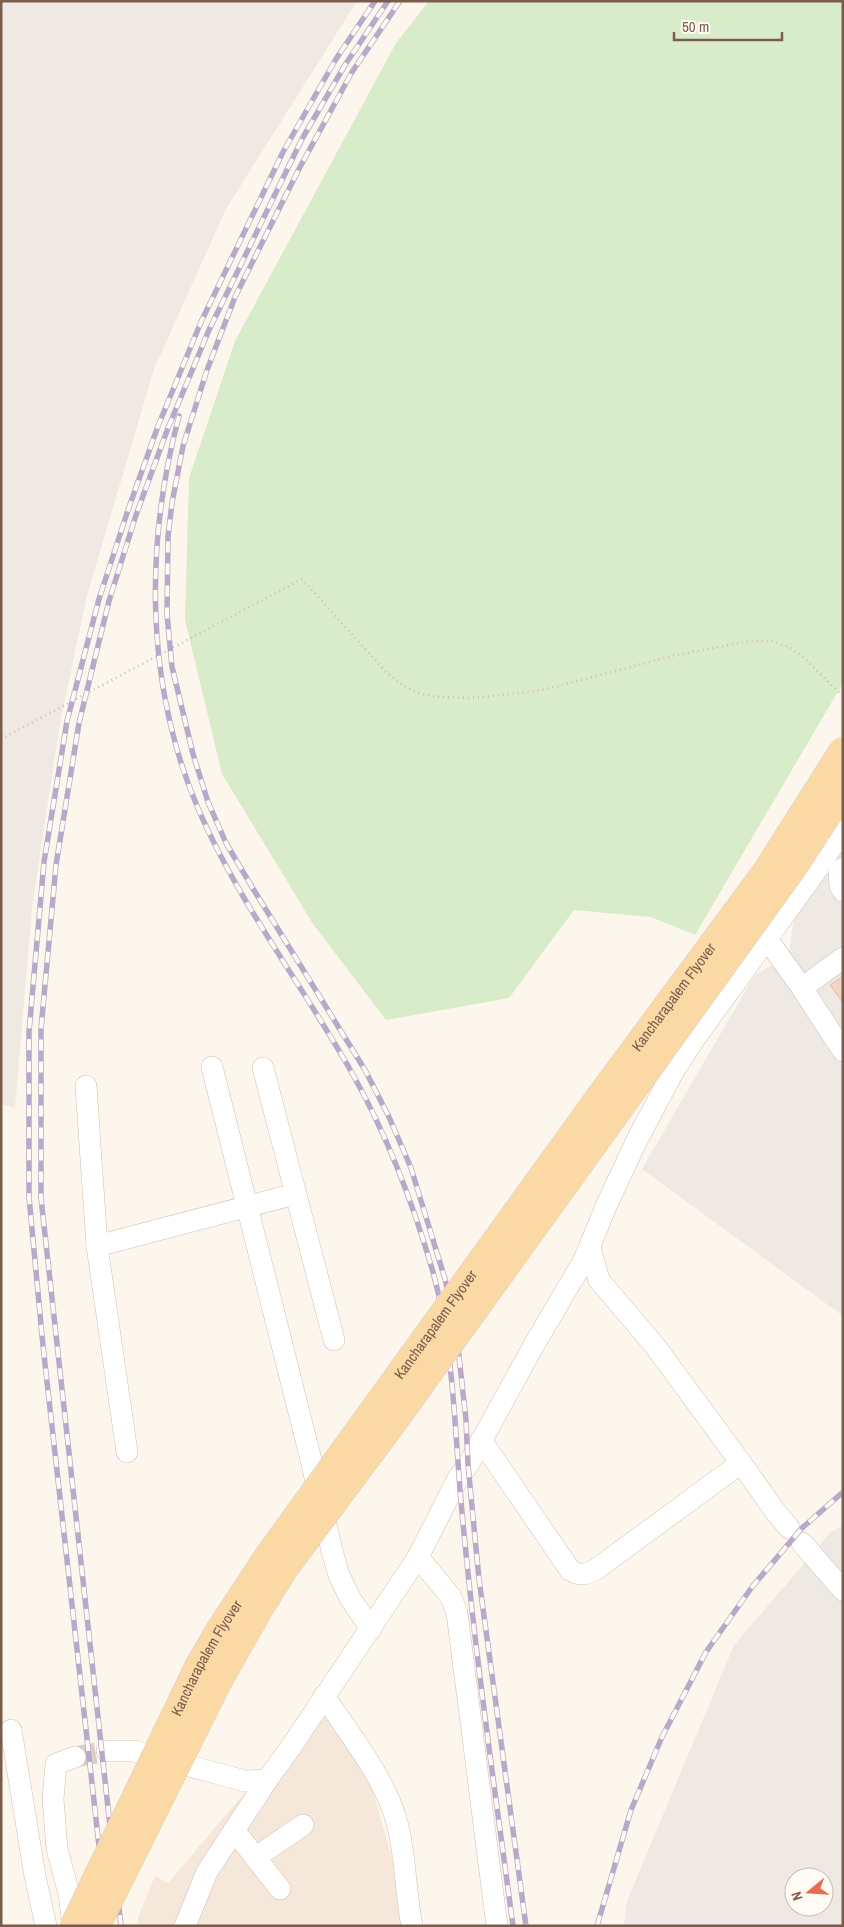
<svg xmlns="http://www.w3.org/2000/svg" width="844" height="1927" font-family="'Archivo Narrow',sans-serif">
<rect width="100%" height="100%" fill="#fdf6ec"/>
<polygon fill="#f5e8da" points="330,1712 373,1791 393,1862 401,1926 138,1926 138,1917 155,1876 168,1883 241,1797"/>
<g fill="#efe9e4" fill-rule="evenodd">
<polygon points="1,1 357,1 226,209 154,369 86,599 59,729 32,908 15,1108 1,1104"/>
<polygon points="843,841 843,1316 642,1169 754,976 789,954 794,918"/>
<path d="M843 1525V1926H624L627 1901 734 1645 831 1532ZM794 1877H824V1907H794Z"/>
</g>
<polygon fill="#d8ecc9" points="429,1 843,1 843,683 695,935 651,917 574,910 509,998 386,1020 313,924 222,774 185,620 189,478 235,341 396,43"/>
<polygon fill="#f3d5c3" stroke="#e6bba3" points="843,976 843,1003 830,985"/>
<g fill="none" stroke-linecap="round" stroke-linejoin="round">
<polyline stroke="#dcd0c4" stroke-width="21" stroke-dasharray="21 11" stroke-linecap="butt" points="75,1757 107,1751"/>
<defs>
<g id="minor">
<polyline points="843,868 839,873 840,886 843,891"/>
<polyline points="767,939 802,988 843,1051"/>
<polyline points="802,988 843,958"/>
<polyline points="212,1067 311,1460 332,1551 339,1575 350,1598 371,1629"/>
<polyline points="263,1068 334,1340"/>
<polyline points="86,1086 97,1246 127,1452"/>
<polyline points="97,1246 295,1194"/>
<polyline points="590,1248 599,1280 655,1346 741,1463 775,1511 789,1528"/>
<path d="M481 1440 570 1570C580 1576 585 1575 595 1570L741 1463"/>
<polyline points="802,1543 843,1590"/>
<polyline points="418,1557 451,1597 457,1613 497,1926"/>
<path d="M324 1696C348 1732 384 1777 396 1819 406 1853 405 1891 412 1926"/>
<polyline points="11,1730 35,1876 46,1926"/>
<polyline points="107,1751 134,1751 245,1781 267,1780 291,1747 418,1557 457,1480 468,1465 534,1345 584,1260 607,1204 637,1140 673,1072 693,1041 818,868 843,830"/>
<polyline points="234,1830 280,1889"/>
<polyline points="256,1857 303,1825"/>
<polyline points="73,1926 69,1894 57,1849 53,1799 56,1764 75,1757"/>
<polyline points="185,1926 207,1872 267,1780"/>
</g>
</defs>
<use href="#minor" stroke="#d1beb0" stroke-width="22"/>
<polyline stroke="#d9b8a5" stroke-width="2.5" stroke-dasharray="1 4" stroke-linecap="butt" points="1,739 302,579 386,672 404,686 418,693 439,697 471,698 529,692 555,687 672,656 750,641 772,641 789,647 805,659 843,696"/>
<use href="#minor" stroke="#fff" stroke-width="21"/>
<defs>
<g id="rail">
<polyline points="400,1 352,72 300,167 235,297 207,370 183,446 172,503 168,536 167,614 172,667 193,754 208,802 226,843 252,887 365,1070 389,1117 411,1168 445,1279 456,1329 466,1420 468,1465 479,1579 526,1926"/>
<path d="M179 416C145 544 145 682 197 806 237 901 302 984 352 1073 387 1135 413 1203 433 1272 451 1338 454 1408 459 1476 461 1505 464 1534 467 1563 479 1684 497 1805 513 1926"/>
<polyline points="108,1926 43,1346 29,1197 29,1032 44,862 67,721 99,599 128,510 158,426 201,322 283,152 336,59 375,1"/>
<polyline points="121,1926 41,1198 41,1029 56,865 79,723 109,601 136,515 168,428 209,330 302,139 345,65 388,1"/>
<polyline points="597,1926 631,1810 662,1737 706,1652 752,1587 802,1528 843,1492"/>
</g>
</defs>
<use href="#rail" stroke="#b9a8c9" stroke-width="5.5"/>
<use href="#rail" stroke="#fffaf3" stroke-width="4" stroke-dasharray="11" stroke-linecap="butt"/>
<defs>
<g id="major-bridge">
<path id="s1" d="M74 1926 199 1666 220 1630 268 1557 600 1097 767 871 843 751"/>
<polyline points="96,1926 218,1681 260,1607 285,1567 390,1426 791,870 843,791"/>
</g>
</defs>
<use href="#major-bridge" stroke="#dad1cd" stroke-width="29" stroke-linecap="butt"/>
<use href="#major-bridge" stroke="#fbd9a5" stroke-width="28"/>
</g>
<g text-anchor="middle" stroke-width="5" stroke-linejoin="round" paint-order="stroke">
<g font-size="15" fill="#7a5c4d" stroke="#fffaf3">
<text dy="5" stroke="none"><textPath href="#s1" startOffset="1109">Kancharapalem Flyover</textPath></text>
<text dy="5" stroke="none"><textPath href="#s1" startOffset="704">Kancharapalem Flyover</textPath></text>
<text dy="5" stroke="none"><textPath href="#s1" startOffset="299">Kancharapalem Flyover</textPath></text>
</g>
</g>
<rect width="844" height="1927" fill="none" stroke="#7a5c4d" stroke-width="5"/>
<g transform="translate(809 1892) rotate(252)"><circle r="24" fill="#fffaf3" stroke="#cabbb1"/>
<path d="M0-4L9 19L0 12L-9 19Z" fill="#e76f51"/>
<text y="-8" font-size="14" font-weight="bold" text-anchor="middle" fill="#7a5c4d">N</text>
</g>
<path d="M674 32v8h108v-8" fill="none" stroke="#7a5c4d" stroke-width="2.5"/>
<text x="682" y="32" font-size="15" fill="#7a5c4d" stroke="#fffaf3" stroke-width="4" paint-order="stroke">50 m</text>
</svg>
